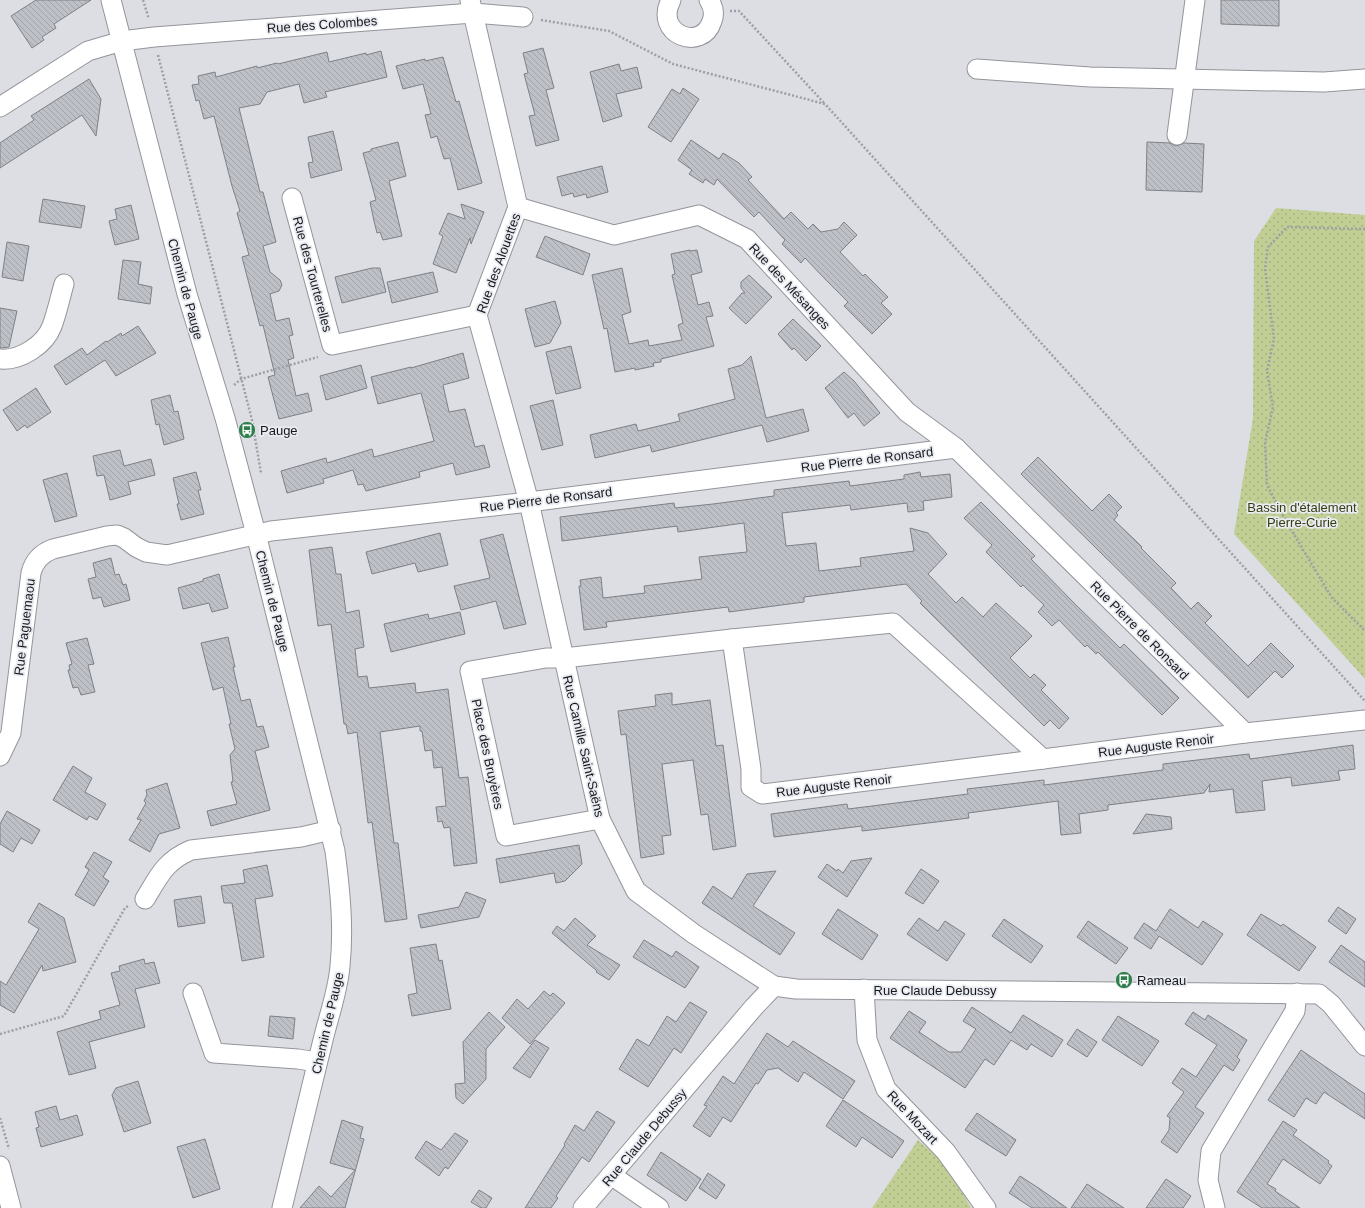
<svg xmlns="http://www.w3.org/2000/svg" width="1365" height="1208" font-family="Arial,sans-serif">
<defs>
<pattern id="park-dots" width="8" height="8" patternUnits="userSpaceOnUse"><rect width="8" height="8" fill="#c1cf94"/><path d="M2 2h.1M6 6h.1" fill="none" stroke="#a5b17f" stroke-width="1.8" stroke-linecap="round"/></pattern>
<pattern id="building-back-hatch" width="6" height="6" patternUnits="userSpaceOnUse"><rect width="6" height="6" fill="#bec0c7"/><path d="M-1 5l2 2M0 0l6 6M5-1l2 2" fill="none" stroke="#a3a4aa"/></pattern>
</defs>
<rect width="100%" height="100%" fill="#dcdee4"/>
<g fill="url(#park-dots)">
<polygon points="1276,208 1365,215 1365,679 1234,534 1253,418 1254,241"/>
<polygon points="918,1140 937,1157 956,1181 971,1208 872,1208"/>
</g>
<g fill="url(#building-back-hatch)" stroke="#7e8086">
<polygon points="36,0 91,0 54,24 56,28 42,37 44,40 32,48 11,16"/>
<polygon points="1221,0 1279,0 1279,26 1221,24"/>
<polygon points="543,48 554,88 546,90 559,140 536,146 529,116 535,115 524,74 528,73 523,53"/>
<polygon points="381,51 387,77 325,92 327,97 304,103 299,84 267,92 260,104 239,108 260,192 263,192 276,242 263,246 270,272 280,280 282,285 279,291 270,294 276,321 289,318 293,335 289,336 294,358 288,360 296,396 308,393 312,411 279,419 268,377 275,375 263,325 260,326 242,257 249,255 237,213 240,211 232,186 214,116 204,119 199,100 196,101 192,85 199,84 198,76 215,72 216,77 257,66 257,68 277,63 278,64 327,52 329,62 366,53 366,55"/>
<polygon points="443,57 456,102 459,101 482,183 458,190 450,158 444,159 437,136 431,138 425,115 431,114 423,84 403,89 396,66 425,59 425,61"/>
<polygon points="619,64 621,71 637,67 642,88 616,94 622,116 603,122 590,72"/>
<polygon points="89,79 101,99 96,136 82,115 0,168 0,143 34,120 31,116"/>
<polygon points="683,88 699,99 671,142 648,127 672,89 680,94"/>
<polygon points="333,131 342,170 311,178 308,163 313,162 308,137"/>
<polygon points="691,140 719,159 723,153 739,163 752,177 748,180 784,219 791,212 808,229 813,224 821,232 838,229 844,222 857,235 840,252 863,276 865,274 888,297 881,303 892,314 872,334 844,306 848,302 826,280 805,258 801,263 782,244 785,240 759,212 754,217 717,179 714,185 705,179 703,183 689,174 692,170 678,160"/>
<polygon points="398,142 406,176 389,181 402,236 383,240 380,232 377,233 374,221 370,202 376,200 363,153 371,151 371,149"/>
<polygon points="1147,142 1170,143 1176,146 1184,143 1204,144 1202,192 1146,190"/>
<polygon points="602,166 608,192 587,198 586,194 574,197 573,193 562,196 557,177"/>
<polygon points="43,199 85,206 81,228 39,222"/>
<polygon points="461,204 484,212 471,244 470,238 456,273 433,264 443,236 439,234 448,213 465,219"/>
<polygon points="131,205 139,239 115,245 109,221 117,219 115,209"/>
<polygon points="545,236 590,254 583,275 536,257"/>
<polygon points="7,242 29,246 23,281 2,277"/>
<polygon points="690,250 690,251 697,250 702,272 691,275 698,305 709,302 713,316 706,317 714,346 661,359 661,362 653,363 654,366 635,370 635,368 615,372 607,328 604,329 592,275 622,268 631,312 622,315 629,344 648,340 649,346 682,340 678,325 683,323 672,275 675,274 671,254"/>
<polygon points="123,260 141,262 138,284 152,287 150,304 118,299"/>
<polygon points="372,268 380,268 386,292 342,303 335,277"/>
<polygon points="433,272 438,292 392,303 387,282"/>
<polygon points="749,275 772,297 746,324 729,308 742,293 745,293 741,288 741,282"/>
<polygon points="555,301 561,323 550,343 535,347 525,309"/>
<polygon points="0,308 17,311 9,347 0,348"/>
<polygon points="793,319 821,346 806,361 794,348 792,350 778,334"/>
<polygon points="138,326 156,353 116,376 105,360 66,385 54,366 82,348 87,355 106,341 107,342 121,333 122,336"/>
<polygon points="571,346 581,388 556,394 546,352"/>
<polygon points="463,353 469,378 443,385 449,412 465,409 475,447 484,445 490,467 456,475 453,463 419,472 420,477 366,491 363,484 358,485 353,470 323,479 324,483 287,493 281,471 326,458 327,463 372,449 374,457 434,441 421,393 378,404 371,377 411,367 411,368"/>
<polygon points="751,356 766,418 803,409 809,431 767,442 762,425 652,452 650,445 595,458 590,435 636,424 638,431 680,421 678,414 735,399 728,369 742,365"/>
<polygon points="361,365 367,388 326,400 320,376"/>
<polygon points="844,372 854,381 880,413 864,426 854,413 848,418 825,388"/>
<polygon points="36,388 51,412 27,428 25,425 17,431 3,410"/>
<polygon points="170,395 174,412 178,411 184,439 164,445 159,424 156,425 151,400"/>
<polygon points="553,400 563,445 542,450 530,406"/>
<polygon points="120,450 124,466 151,459 155,475 128,482 131,494 110,500 104,475 97,476 93,456"/>
<polygon points="1038,457 1092,511 1109,494 1122,507 1116,513 1118,515 1114,520 1137,542 1142,547 1141,548 1176,583 1171,588 1191,609 1198,602 1212,616 1205,623 1248,666 1271,643 1294,666 1282,678 1275,671 1248,698 1021,474"/>
<polygon points="196,472 201,490 198,490 204,514 181,520 177,504 179,504 173,478"/>
<polygon points="920,472 921,477 950,474 952,497 923,501 924,510 908,512 907,503 851,510 850,505 782,513 786,546 816,543 819,571 861,566 860,558 914,551 910,528 928,533 947,554 928,574 956,603 962,597 983,617 996,603 1032,636 1010,658 1030,678 1034,674 1046,685 1041,690 1069,718 1059,729 1050,720 1044,726 920,603 922,601 906,584 804,597 804,602 729,612 728,607 606,622 607,627 584,630 579,586 581,586 580,580 601,577 603,598 645,593 644,586 702,579 699,557 747,552 744,523 678,532 677,526 562,541 560,517 674,503 675,508 713,504 774,496 774,490 849,481 850,486 904,479 904,475"/>
<polygon points="67,473 77,516 55,522 43,480"/>
<polygon points="981,502 1035,556 1031,559 1075,604 1120,648 1124,644 1179,698 1162,715 1098,652 1096,654 1087,645 1085,647 1059,620 1052,626 1038,612 1044,605 1023,585 1021,587 986,552 992,545 964,518"/>
<polygon points="440,533 448,565 418,572 415,563 372,574 366,552"/>
<polygon points="503,534 526,624 504,629 496,601 461,610 454,586 490,578 480,540"/>
<polygon points="332,547 336,574 341,574 346,613 359,610 364,647 355,649 358,677 367,676 369,688 415,683 416,693 448,689 459,778 468,777 477,863 454,866 450,827 444,828 442,821 438,822 436,807 446,806 442,767 434,768 432,750 425,751 422,731 420,731 420,726 380,732 394,843 398,843 407,919 385,922 372,822 368,823 357,732 348,734 346,724 344,724 331,624 318,626 309,550"/>
<polygon points="111,558 115,575 119,574 123,585 126,584 130,600 104,607 101,597 93,599 88,579 96,577 93,563"/>
<polygon points="219,574 228,608 212,612 209,603 183,609 178,588 203,581 203,579"/>
<polygon points="460,612 465,634 391,652 384,624 428,614 429,619"/>
<polygon points="228,637 235,667 233,667 241,701 250,699 257,727 263,726 269,747 255,751 270,810 211,826 207,811 237,804 231,782 233,782 230,755 235,749 229,724 231,724 223,687 213,690 201,643"/>
<polygon points="87,638 94,664 88,665 95,692 81,695 78,687 73,688 68,670 70,670 69,665 72,664 66,643"/>
<polygon points="672,693 672,705 710,700 716,746 723,745 736,846 713,850 708,814 701,815 693,760 662,764 671,835 662,836 664,854 641,858 626,734 621,735 618,711 656,706 655,695"/>
<polygon points="1353,745 1355,769 1338,771 1340,780 1292,786 1291,777 1262,781 1265,810 1236,813 1233,789 1209,792 1210,784 1204,793 1108,805 1108,810 1079,814 1081,833 1061,835 1058,801 968,813 969,818 862,831 862,826 774,837 771,814 847,804 848,809 968,794 967,789 1044,780 1044,785 1163,770 1163,764 1249,754 1250,759"/>
<polygon points="73,766 92,778 85,792 106,804 97,820 89,816 87,820 53,800"/>
<polygon points="167,783 180,828 159,834 150,852 129,840 141,820 137,819 146,803 144,801 147,795 146,790"/>
<polygon points="7,811 40,830 32,844 21,838 13,852 0,844 0,824"/>
<polygon points="1146,814 1171,817 1172,829 1133,834"/>
<polygon points="579,845 582,864 565,881 556,883 554,873 500,883 496,859"/>
<polygon points="94,852 112,862 103,877 109,881 94,906 75,895 89,870 85,867"/>
<polygon points="872,858 847,897 818,877 827,864 837,871 838,869 843,873 851,861"/>
<polygon points="267,865 273,896 255,899 264,957 242,961 232,903 224,903 221,886 245,883 243,870"/>
<polygon points="921,869 939,881 923,904 905,893"/>
<polygon points="776,871 753,906 795,933 780,955 702,903 713,886 732,899 747,874"/>
<polygon points="466,892 486,900 479,917 421,928 418,915 459,907"/>
<polygon points="201,896 205,923 178,927 174,900"/>
<polygon points="39,903 64,918 76,962 43,971 42,965 14,1013 0,1005 0,981 6,985 39,929 28,922"/>
<polygon points="1338,907 1356,919 1346,934 1328,921"/>
<polygon points="838,909 878,935 862,960 822,934"/>
<polygon points="1170,909 1198,928 1203,921 1223,934 1202,965 1159,936 1151,949 1134,938 1144,923 1156,931"/>
<polygon points="1261,914 1281,926 1283,924 1316,947 1299,971 1247,935"/>
<polygon points="575,918 596,936 587,945 620,965 609,980 596,972 597,971 552,933 557,926 564,931"/>
<polygon points="919,918 938,931 945,921 965,934 947,961 907,934"/>
<polygon points="1004,919 1043,946 1031,963 992,936"/>
<polygon points="1088,921 1128,948 1116,964 1077,937"/>
<polygon points="644,940 672,957 676,951 699,967 685,988 633,957"/>
<polygon points="436,944 439,961 442,960 451,1009 412,1016 408,995 417,993 410,948"/>
<polygon points="1341,945 1365,962 1365,987 1329,962"/>
<polygon points="144,959 145,964 154,962 160,983 135,989 145,1027 89,1042 96,1068 69,1075 57,1032 101,1019 99,1011 120,1005 111,973 120,971 119,966"/>
<polygon points="544,991 550,996 553,993 565,1003 530,1044 502,1018 517,999 528,1009"/>
<polygon points="690,1002 707,1012 681,1053 674,1048 648,1087 619,1069 637,1039 649,1046 667,1016 676,1022"/>
<polygon points="972,1007 1011,1033 1023,1015 1063,1040 1052,1057 1031,1044 1027,1050 1011,1040 994,1065 985,1059 965,1088 890,1038 909,1011 926,1022 919,1032 949,1052 961,1052 976,1029 963,1021"/>
<polygon points="489,1012 505,1027 486,1049 486,1079 463,1104 456,1098 455,1084 465,1083 463,1042"/>
<polygon points="1193,1012 1205,1020 1208,1015 1247,1040 1237,1057 1240,1060 1233,1071 1224,1065 1195,1107 1204,1113 1177,1153 1161,1142 1169,1130 1170,1118 1167,1116 1184,1092 1172,1083 1182,1068 1196,1077 1217,1045 1185,1024"/>
<polygon points="270,1016 295,1018 293,1039 268,1036"/>
<polygon points="1118,1016 1159,1041 1142,1066 1102,1040"/>
<polygon points="1077,1029 1097,1042 1087,1057 1067,1044"/>
<polygon points="767,1033 788,1047 793,1041 855,1081 843,1099 804,1072 798,1082 778,1068 767,1070 758,1084 756,1083 731,1122 723,1117 710,1137 693,1126 707,1106 704,1105 723,1076 734,1084"/>
<polygon points="535,1040 549,1048 530,1078 513,1068"/>
<polygon points="1301,1050 1365,1094 1365,1119 1324,1092 1316,1104 1306,1098 1294,1117 1268,1100"/>
<polygon points="138,1081 151,1123 124,1132 112,1095 116,1088"/>
<polygon points="843,1100 904,1141 892,1158 862,1137 856,1147 826,1126"/>
<polygon points="56,1106 60,1120 77,1115 83,1135 41,1147 36,1128 39,1127 35,1112"/>
<polygon points="597,1111 615,1122 589,1162 582,1157 556,1196 558,1198 551,1208 525,1208 565,1145 564,1144 575,1125 584,1131"/>
<polygon points="977,1113 1016,1140 1006,1156 965,1130"/>
<polygon points="342,1120 363,1127 360,1138 364,1139 345,1208 300,1208 319,1186 331,1197 355,1170 330,1163"/>
<polygon points="1283,1121 1297,1130 1293,1135 1329,1161 1328,1163 1332,1166 1320,1184 1283,1159 1267,1184 1276,1189 1275,1191 1300,1208 1262,1208 1237,1192"/>
<polygon points="455,1133 468,1141 448,1169 445,1167 439,1176 415,1158 426,1141 441,1150"/>
<polygon points="205,1139 220,1189 193,1198 177,1147"/>
<polygon points="661,1152 701,1179 686,1201 647,1175"/>
<polygon points="708,1173 725,1185 716,1199 699,1188"/>
<polygon points="1020,1176 1040,1189 1067,1208 1032,1208 1009,1193"/>
<polygon points="1166,1179 1191,1196 1183,1208 1146,1208"/>
<polygon points="1087,1184 1124,1208 1071,1208"/>
<polygon points="479,1190 492,1198 486,1208 481,1208 471,1202"/>
</g>
<g fill="none" stroke-linecap="round" stroke-linejoin="round">
<defs>
<g id="minor">
<path d="M111 0 187 294 225 418 256 534 335 851C340 889 344 927 340 966 338 991 329 1015 323 1040 309 1096 296 1152 282 1208"/>
<polyline points="470,0 518,207 477,315 529,502 600,819 636,891 694,934 774,986"/>
<path d="M671 0C653 34 702 53 712 21 715 13 713 6 709 0"/>
<polyline points="977,69 1090,77 1324,82 1365,79"/>
<polyline points="0,107 88,51 122,41 154,37 473,13 523,17"/>
<polyline points="1177,135 1195,0"/>
<polyline points="292,198 332,345 477,315"/>
<polyline points="518,207 614,235 699,215 747,239 907,412 956,448"/>
<path d="M0 359C20 361 45 345 52 326 57 313 60 298 64 284"/>
<polyline points="732,639 751,769 751,787 762,794 1043,759"/>
<path d="M0 756 11 733 12 724 31 573C34 561 42 553 53 549L107 536 117 535 124 538 136 547 146 552 167 555 271 531 529 502 956 448 1245 733 1365 720"/>
<polyline points="600,819 506,836 470,671 546,658 564,658 732,639 893,623 1043,759 1245,733"/>
<path d="M145 899C159 876 165 861 191 850L301 837 331 830"/>
<polyline points="864,989 867,1040 886,1089 946,1152 986,1208"/>
<polyline points="193,993 214,1053 298,1059 317,1062"/>
<polyline points="0,1166 11,1208"/>
<polyline points="611,1175 659,1208"/>
<polyline points="583,1208 754,1007 774,986 796,989 1319,994 1331,1004 1365,1046"/>
<polyline points="1215,1208 1208,1180 1211,1151 1295,1011 1297,993"/>
</g>
</defs>
<use href="#minor" stroke="#94959b" stroke-width="21"/>
<g stroke="#9e9fa4" stroke-width="2.5" stroke-dasharray="2 2" stroke-linecap="butt">
<polyline points="143,0 149,19"/>
<polyline points="730,11 739,11 825,104"/>
<polyline points="541,20 609,31 673,64 825,104 1365,701"/>
<polyline points="158,55 252,420 261,473"/>
<polyline points="1365,229 1287,227 1268,247 1265,268 1274,339 1267,371 1273,407 1265,443 1267,485 1286,521 1332,598 1365,631"/>
<polyline points="234,385 241,379 318,357"/>
<polyline points="0,1034 64,1016 125,908 128,906"/>
<polyline points="0,1118 9,1149"/>
</g>
<use href="#minor" stroke="#fff" stroke-width="19"/>
</g>
<defs>
<symbol id="bus-disc" viewBox="-11 -11 22 22"><circle r="9.5" fill="#317e4d" stroke="#e9ebf2"/><path d="M-5-6H5V4H4V6H2V4H-2V6H-4V4H-5ZM-3.5-4V0h7V-4ZM-3.5 1.2v1.5H-2V1.2ZM2 1.2v1.5H3.5V1.2Z" fill="#fff"/></symbol>
</defs>
<g fill-rule="evenodd">
<use href="#bus-disc" x="237" y="420" width="20" height="20"/>
<use href="#bus-disc" x="1114" y="970" width="20" height="20"/>
</g>
<g text-anchor="middle" stroke-width="3.5" stroke-linejoin="round" paint-order="stroke">
<g font-size="13" fill="#18191b" stroke="#e9ebf2">
<text transform="translate(322 24) rotate(-4)" y="5">Rue des Colombes</text>
<text transform="translate(498 263) rotate(-70)" y="5">Rue des Alouettes</text>
<text transform="translate(313 274) rotate(75)" y="5">Rue des Tourterelles</text>
<text transform="translate(790 286) rotate(47)" y="5">Rue des Mésanges</text>
<text transform="translate(186 289) rotate(75)" y="5">Chemin de Pauge</text>
<text transform="translate(867 459) rotate(-7)" y="5">Rue Pierre de Ronsard</text>
<text transform="translate(546 499) rotate(-7)" y="5">Rue Pierre de Ronsard</text>
<text transform="translate(273 601) rotate(76)" y="5">Chemin de Pauge</text>
<text transform="translate(24 627) rotate(-83)" y="5">Rue Paguemaou</text>
<text transform="translate(1140 630) rotate(45)" y="5">Rue Pierre de Ronsard</text>
<text transform="translate(1156 745) rotate(-7)" y="5">Rue Auguste Renoir</text>
<text transform="translate(584 746) rotate(77)" y="5">Rue Camille Saint-Saëns</text>
<text transform="translate(488 754) rotate(78)" y="5">Place des Bruyères</text>
<text transform="translate(834 785) rotate(-7)" y="5">Rue Auguste Renoir</text>
<text x="935" y="995">Rue Claude Debussy</text>
<text transform="translate(327 1023) rotate(-77)" y="5">Chemin de Pauge</text>
<text transform="translate(913 1117) rotate(47)" y="5">Rue Mozart</text>
<text transform="translate(644 1137) rotate(-50)" y="5">Rue Claude Debussy</text>
</g>
<g font-size="13" fill="#18191b" stroke="#e9ebf2" text-anchor="start">
<text x="260" y="435">Pauge</text>
<text x="1137" y="985">Rameau</text>
</g>
<g font-size="13" fill="#363e0f" stroke="#e9ebf2">
<text x="1302" y="512">Bassin d'étalement<tspan x="1302" dy="15">Pierre-Curie</tspan></text>
</g>
</g>
</svg>
